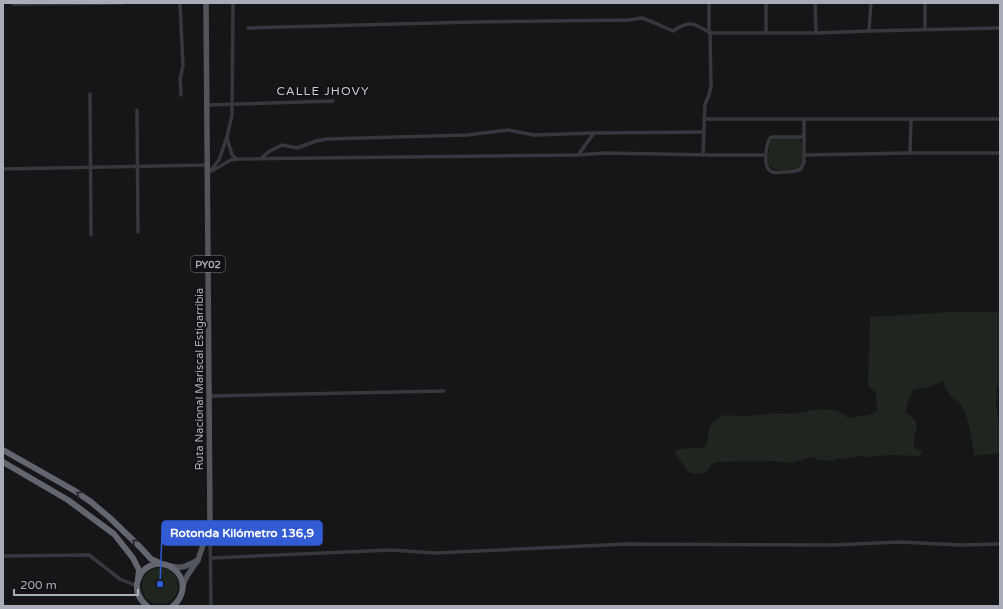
<svg xmlns="http://www.w3.org/2000/svg" width="1003" height="609" font-family="'Varela Round',sans-serif">
<rect width="100%" height="100%" fill="#161618"/>
<g fill="#1e261f">
<path d="M774 139H798L800 140 802 143V164L801 167 798 169C790 169 770 173 768 163 767 158 770 148 770 143L772 140Z"/>
<path d="M951 312H1000V386H997L996 404 1000 430V452L992 454 975 456C971 441 969 415 960 403 957 400 953 398 950 395 947 391 945 386 943 381L932 386 913 390 908 401 905 413 908 414 915 420 916 423 917 429 914 435V446L916 449 921 450 922 453 920 456 889 455 870 457 861 456 843 459 840 458 831 461 821 460 811 457 792 463 772 461 716 462 711 465 706 473C700 474 691 475 687 470 686 468 685 466 684 465 681 461 678 458 675 454L677 450C681 449 685 448 688 448 696 448 699 450 706 445L710 426 716 419 725 415 740 416 764 415 773 413 793 414 807 411 817 409 837 410 848 418C857 415 869 418 877 411L876 393 868 386 870 317Z"/>
<circle cx="160" cy="586" r="18"/>
</g>
<g fill="none" stroke-linecap="round" stroke-linejoin="round">
<g stroke="#37383d" stroke-width="3.5">
<polyline points="180,3 183,66 180,79 181,95"/>
<polyline points="815,3 816,33"/>
<polyline points="925,3 925,29"/>
<polyline points="13,4 122,3"/>
<path d="M248 28 473 22 629 20 642 18 655 23 673 31C689 20 695 23 710 33H816L869 31 1000 28"/>
<polyline points="869,31 871,3"/>
<polyline points="766,33 766,3"/>
<polyline points="90,94 91,235"/>
<polyline points="207,105 333,101"/>
<polyline points="137,110 138,232"/>
<polyline points="704,119 1000,119"/>
<path d="M804 137H772L770 138C766 146 762 168 772 172 776 173 781 172 785 172 791 172 796 172 801 169L804 162V119"/>
<polyline points="227,138 232,155 237,159"/>
<polyline points="910,153 911,119"/>
<polyline points="578,155 594,133 704,132"/>
<polyline points="703,155 705,104 709,95 711,86 710,33 709,28 709,3"/>
<polyline points="804,155 910,153 1000,153"/>
<polyline points="262,158 268,152 282,145 297,148 316,141 327,139 467,135 508,130 534,135 594,133"/>
<polyline points="3,169 208,165"/>
<polyline points="210,171 219,160 227,137 232,115 233,3"/>
<polyline points="208,173 231,160 237,159 578,155 604,153 713,155 765,155"/>
<polyline points="210,396 444,391"/>
<polyline points="210,527 211,606"/>
<polyline points="3,556 89,555 120,579 137,586"/>
<polyline points="211,558 391,550 435,553 628,544 833,545 900,542 961,545 1000,544"/>
</g>
<g stroke="#53555c" stroke-width="5.5">
<path d="M170 566C182 569 187 566 198 560"/>
<polyline points="183,585 187,576 198,560 210,524 206,3"/>
</g>
<g stroke="#63666e" stroke-width="6">
<polyline points="3,450 54,479 75,491 91,502 110,518 141,548 151,559 162,564"/>
<polyline points="3,462 68,500 114,534 133,558 139,570 138,579"/>
<path d="M147 606C140 600 136 593 137 584 138 579 140 574 144 570 167 550 199 583 173 606"/>
</g>
</g>
<defs><path id="oneway-chevron" d="M-2-3.5L2.5 0L-2 3.5" fill="none" stroke-width="1.6" stroke-linecap="round" stroke-linejoin="round"/></defs>
<g stroke="#26262a">
<use href="#oneway-chevron" transform="translate(79 494) rotate(-146)"/>
<use href="#oneway-chevron" transform="translate(135 542) rotate(-136)"/>
</g>
<g text-anchor="middle" stroke-width="3.5" stroke-linejoin="round" paint-order="stroke">
<rect fill="#111113" stroke="#7b7e86" stroke-width="1" x="191" y="256" width="34" height="16" rx="3"/>
<g font-size="10" font-weight="bold" fill="#a8adb8">
<text x="208" y="268">PY02</text>
</g>
<g font-size="11" fill="#a8adb8" stroke="#111113">
<text transform="translate(199 379) rotate(-90)" y="4">Ruta Nacional Mariscal Estigarribia</text>
</g>
<g font-size="12" letter-spacing="1" fill="#c9ccd4" stroke="#111113">
<text x="323" y="95">CALLE JHOVY</text>
</g>
</g>
<path fill="none" stroke="#325cd3" stroke-width="1.5" d="M160 584L162 533"/>
<circle fill="#325cd3" stroke="#111113" stroke-width="1.5" cx="160" cy="584" r="4"/>
<rect fill="#325cd3" stroke="#325cd3" stroke-width="1.5" x="162" y="521" width="160" height="24" rx="4"/>
<g font-size="12" text-anchor="middle" font-weight="bold" fill="#fff">
<text x="242" y="537">Rotonda Kilómetro 136,9</text>
</g>
<rect width="1003" height="609" fill="none" stroke="#a8adb8" stroke-width="8"/>
<path d="M14 589v6h124v-6" fill="none" stroke="#a8adb8" stroke-width="2"/>
<text x="20" y="589" font-size="12" fill="#a8adb8" stroke="#111113" stroke-width="3" paint-order="stroke">200 m</text>
</svg>
